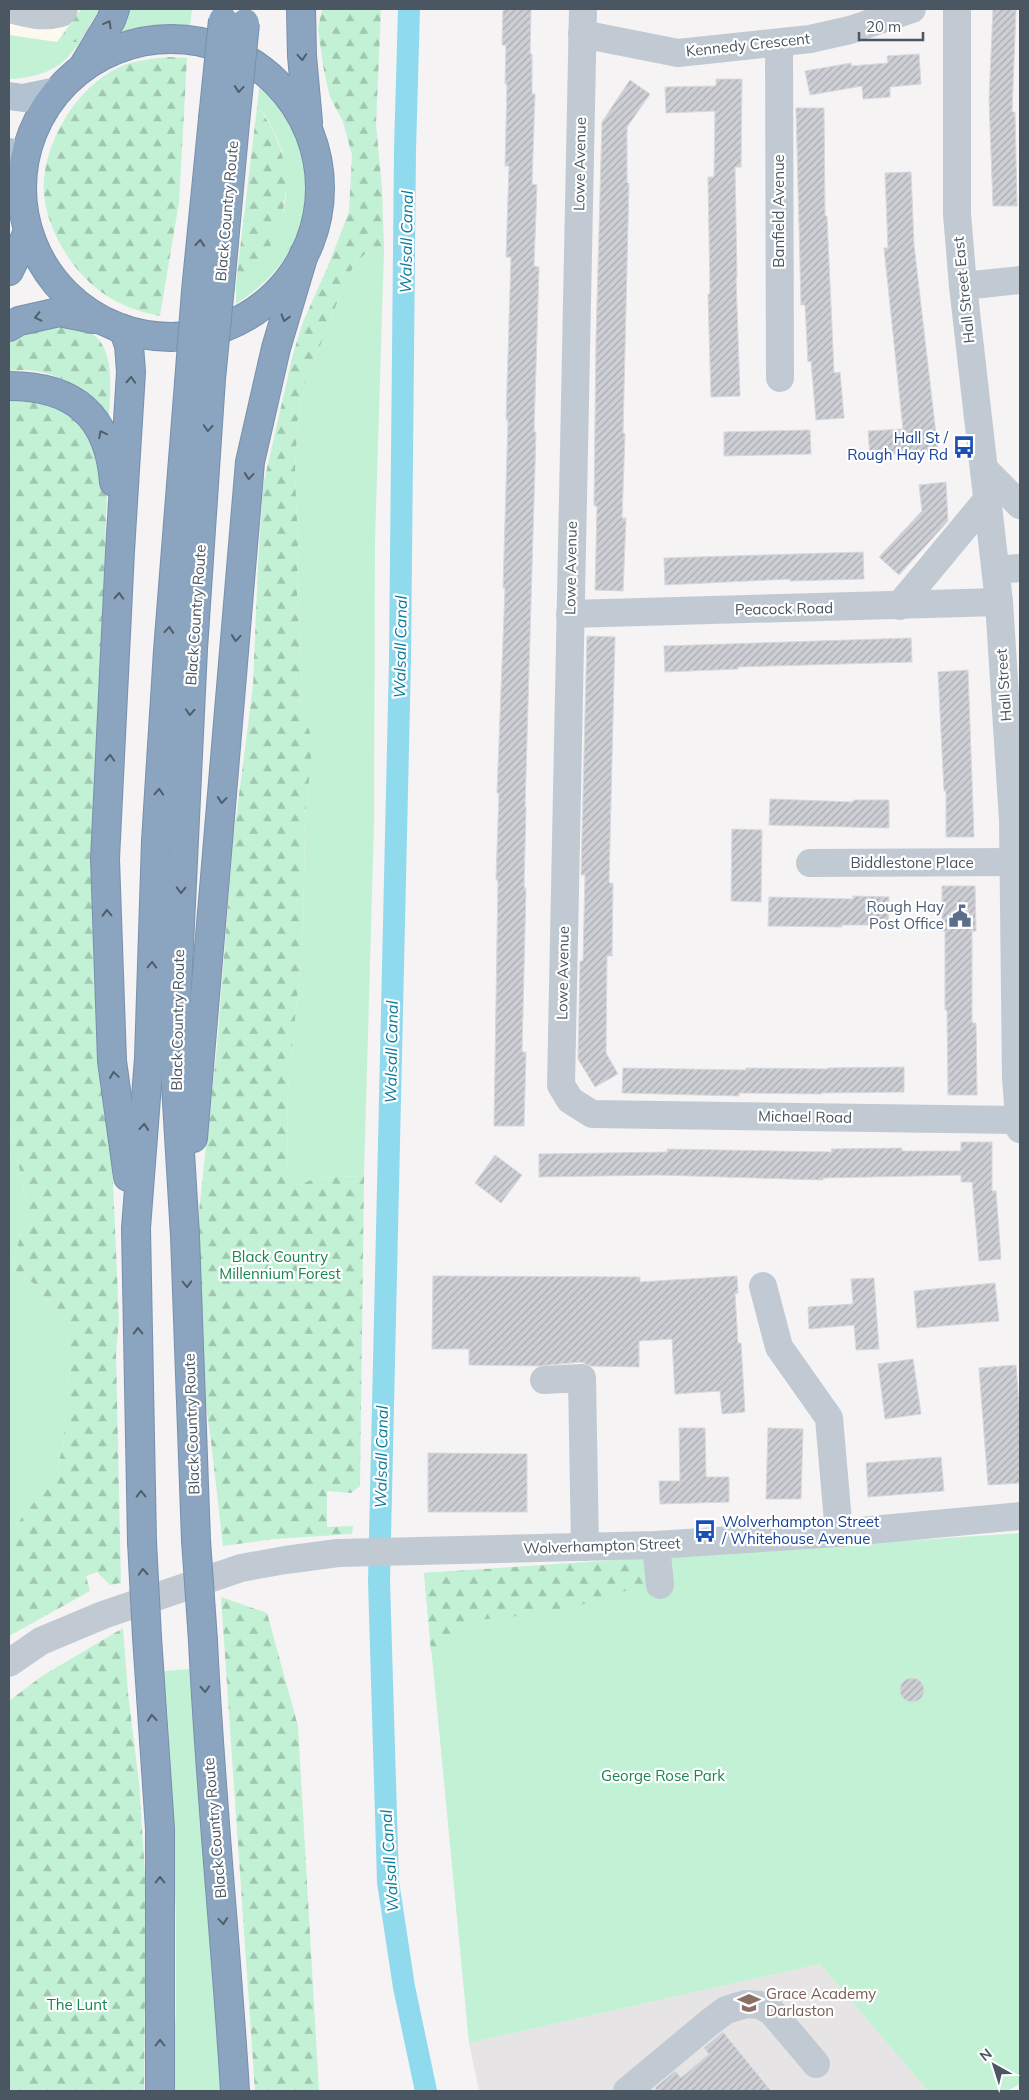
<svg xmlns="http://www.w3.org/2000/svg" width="1029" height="2100" font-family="Mulish,sans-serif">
<defs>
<pattern id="forest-firs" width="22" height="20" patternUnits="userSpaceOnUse" patternTransform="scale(1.25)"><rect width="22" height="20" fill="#c3f1d5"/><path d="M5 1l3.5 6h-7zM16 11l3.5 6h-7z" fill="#a0c6b0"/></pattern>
<pattern id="building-hatch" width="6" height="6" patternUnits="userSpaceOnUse" patternTransform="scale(1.25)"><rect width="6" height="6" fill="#cdcfd5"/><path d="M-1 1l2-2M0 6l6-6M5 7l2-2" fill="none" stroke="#a8abb0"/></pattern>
</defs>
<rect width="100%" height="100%" fill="#f5f3f3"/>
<polygon fill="#fdf9ef" points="9,9 87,9 47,58 9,63"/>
<polygon fill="#e6e4e5" points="820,1964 928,2091 479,2091 469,2043"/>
<g fill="#c3f1d5">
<path d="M124 9H192L190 25C159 25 134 32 107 44Z"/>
<path d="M9 35 57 42H80C76 47 72 53 67 58 52 73 31 78 11 79H9Z"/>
<path d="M260 81C282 99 297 128 303 156 316 220 290 269 236 304V283L261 261 284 210 286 197 282 152 277 137 266 117 257 107Z"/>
<polygon points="384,248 375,542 374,822 364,1176 316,1178 299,1185 287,1181 288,1087 303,941 305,815 311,764 311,735 300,705 302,670 297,598 298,547 295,473 298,414 305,384 346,280 356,262 371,249"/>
<path d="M9 1124C14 1150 27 1188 25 1213 23 1233 14 1251 13 1270L36 1285 59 1317 68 1337 70 1366 63 1446 53 1485 39 1496 9 1534Z"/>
<polygon points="1020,1533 1020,2084 1007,2091 928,2091 820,1964 469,2043 424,1573"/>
<polygon points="191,1669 225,2091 170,2091 176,2011 176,1918 168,1718 164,1671"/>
</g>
<g fill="url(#forest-firs)">
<polygon points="81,9 99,9 80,42 57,42"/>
<polygon points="322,9 381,9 376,124 382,189 384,248 371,249 356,262 346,280 305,384 298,414 295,473 298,543 297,598 302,670 300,705 311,735 311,764 305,815 303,941 288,1087 287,1181 299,1185 316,1178 364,1176 360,1486 351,1493 327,1491 327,1527 353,1526 352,1534 274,1539 223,1546 210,1433 199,1362 199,1211 217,1046 233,842 253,686 258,563 263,486 293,354 303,322 328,266 349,212 352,155 343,122 330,97 324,71 318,29"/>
<path d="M168 57 187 58 179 202 160 316C112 307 81 283 58 240 51 225 45 210 44 193 42 166 53 138 67 115 81 94 103 72 127 64 141 60 154 58 168 57Z"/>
<path d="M257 107C295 150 294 214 262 260 256 269 245 276 236 283Z"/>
<path d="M61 325C69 327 80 327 88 331 118 347 109 393 109 421 99 411 90 399 79 390 61 374 32 367 9 371V342L26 332Z"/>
<path d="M9 396 35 397 69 412 89 432 107 491 96 790 119 1321 116 1353 121 1583 110 1585 97 1572 86 1576 90 1591 9 1636V1534L39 1496 53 1485 63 1446 70 1366 68 1337 59 1317 36 1285 13 1270C14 1251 23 1233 25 1213 27 1188 14 1150 9 1124Z"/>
<polygon points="642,1559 645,1585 558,1612 477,1620 431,1652 424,1573"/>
<polygon points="221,1597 267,1613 298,1726 319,2091 255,2091"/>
<polygon points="123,1628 128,1693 139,1783 146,1889 144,2091 9,2091 9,1701 42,1676"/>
</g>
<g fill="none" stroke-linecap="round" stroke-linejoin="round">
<polyline stroke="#90daee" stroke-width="22" points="409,9 405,150 400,659 379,1581 388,1882 404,1987 426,2091"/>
</g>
<g fill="url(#building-hatch)" stroke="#d7d9de">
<polygon points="503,9 531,9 530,54 532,54 532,94 535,94 532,184 537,185 534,266 539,267 534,432 536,432 525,807 526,807 524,888 526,888 522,1052 526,1052 524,1126 494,1126 498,880 496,880 499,793 497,793 505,588 503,588 508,420 506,420 511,257 506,257 509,166 505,166 507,84 505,84 506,45 502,45"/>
<polygon points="993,9 1016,10 1012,112 1015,112 1017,206 993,206 989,100"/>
<polygon points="919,54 921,84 890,87 890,97 863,99 862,86 810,95 805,71 851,63 851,66 888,63 887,56"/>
<polygon points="716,79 742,79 741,167 735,167 737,277 736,277 740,396 711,397 708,294 710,294 708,177 714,177 715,111 666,113 665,87 716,86"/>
<polygon points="630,80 650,94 627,127 627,183 629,183 623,433 625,434 622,518 626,518 623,591 595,590 597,506 594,506 596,339 602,122"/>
<polygon points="796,108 824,108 825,216 827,216 834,373 840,372 844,418 816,420 811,361 808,362 805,305 801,305"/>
<polygon points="911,172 914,245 938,451 870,456 868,431 903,429 884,248 888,248 885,173"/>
<polygon points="810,430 811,454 724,456 724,432"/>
<polygon points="946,482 948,521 899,575 879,557 922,511 919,485"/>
<polygon points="863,552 864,579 790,581 790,579 665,585 664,558"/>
<polygon points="587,636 615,637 609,883 613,883 612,956 607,956 606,1053 618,1074 595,1087 578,1059 580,961 583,961 585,875 581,875"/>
<polygon points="911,638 912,662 738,667 738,669 665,672 664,646"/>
<polygon points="968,670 974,837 946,837 946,791 944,791 938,672"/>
<polygon points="770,799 853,802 854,800 889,800 889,828 769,825"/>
<polygon points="732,829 762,830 761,902 731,901"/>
<polygon points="942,886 975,886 976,931 972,931 972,1023 976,1023 977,1095 948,1095 947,1010 945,1010 945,931 942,931"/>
<polygon points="853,896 889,897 888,925 842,925 842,927 768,926 769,897 853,899"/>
<polygon points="904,1067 904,1092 821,1093 821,1094 739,1093 739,1096 622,1093 623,1068 746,1070 746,1068 828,1069 828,1068"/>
<polygon points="961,1142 992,1142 992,1191 996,1191 1001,1259 979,1261 972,1182 961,1182 961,1175 823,1178 823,1180 658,1175 539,1177 539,1154 667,1152 667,1149 832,1152 831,1149 902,1148 902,1151 961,1151"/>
<polygon points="495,1155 522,1175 501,1203 475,1183"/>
<polygon points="433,1276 640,1277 640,1282 737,1276 738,1293 735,1294 738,1343 741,1343 745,1412 722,1414 720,1391 675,1394 672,1339 639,1341 639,1367 591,1366 581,1362 539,1366 469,1365 469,1349 432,1349"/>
<polygon points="874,1278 879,1349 856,1350 854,1325 809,1329 808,1307 853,1304 851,1279"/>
<polygon points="995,1283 999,1321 917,1328 914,1291"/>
<polygon points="913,1359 921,1414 885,1419 878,1364"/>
<polygon points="1016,1365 1020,1417 1020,1483 988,1485 979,1368"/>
<polygon points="679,1428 705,1428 706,1477 729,1477 729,1502 660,1504 659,1481 680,1481"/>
<polygon points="768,1428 803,1429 801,1499 766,1499"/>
<polygon points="428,1453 527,1454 527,1512 428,1512"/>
<polygon points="941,1457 944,1491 868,1497 866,1463"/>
<circle cx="912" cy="1690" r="12"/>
<polygon points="723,2032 771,2091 658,2091 655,2088 675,2071 681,2078 709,2054 704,2048"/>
</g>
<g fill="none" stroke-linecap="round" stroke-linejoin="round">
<defs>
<g id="highway">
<polyline points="301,9 302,56 308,122"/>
<circle cx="171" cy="188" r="149"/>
<polyline points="83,67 111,20 115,9"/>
<polyline points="9,271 28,232"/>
<polyline points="220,286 235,123"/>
<polyline points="196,291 213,119"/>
<polyline points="9,327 19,321 59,312 94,319"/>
<polyline points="123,329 129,345 131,372 120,551 105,859 112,1061 128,1177"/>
<path d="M9 386C74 386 109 416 114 482"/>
<polyline points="193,1138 250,462 276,348 304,254"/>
<polyline points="196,1540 185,1236 174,1052 193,649 211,379"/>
<polyline points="142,1542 136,1228 149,1058 156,841 168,651 189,383"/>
<polyline points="147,1637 160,1829 160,2091"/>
<path d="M203 1641C210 1791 226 1941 235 2091"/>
</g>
</defs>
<use href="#highway" stroke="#7690ad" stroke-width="30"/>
<g stroke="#c1cad2" stroke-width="28">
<path d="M10 9C28 14 43 18 61 13L64 9"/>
<polyline points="583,9 561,1085 570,1100 592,1114 1019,1120"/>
<polyline points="957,9 957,214 963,286 999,602 1013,820 1016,1078 1020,1129"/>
<polyline points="582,34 678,53 810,39 850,30 912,9"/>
<polyline points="779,43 780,378"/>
<polyline points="963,286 1020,280"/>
<polyline points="984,469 1020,505"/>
<polyline points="996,570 1020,568"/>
<polyline points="899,606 987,500"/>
<polyline points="570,614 999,602"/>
<polyline points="810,863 1014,862"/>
<polyline points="763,1286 779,1347 829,1418 839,1533"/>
<polyline points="544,1380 582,1378 585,1547"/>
<polyline points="656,1545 660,1585"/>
<polyline points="9,1663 41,1641 103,1615 241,1568 285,1560 338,1553 656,1545 839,1533 1020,1516"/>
<polyline points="627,2091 710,2022 726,2010 746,2004 760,2005 772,2012 816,2064"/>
</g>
<g stroke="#b3c2d1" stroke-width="28">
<polyline points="9,96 23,98 57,91"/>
<polyline points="9,152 22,173"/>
</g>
<use href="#highway" stroke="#8ba5c1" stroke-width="28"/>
<defs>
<g id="highway-bridge">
<polyline points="213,119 223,20"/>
<polyline points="235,123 245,23"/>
<polyline points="211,379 220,286"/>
<polyline points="189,383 196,291"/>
<polyline points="196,1540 203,1641"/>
<polyline points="142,1542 147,1637"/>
</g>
</defs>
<use href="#highway-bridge" stroke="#7690ad" stroke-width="30" stroke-linecap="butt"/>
<use href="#highway-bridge" stroke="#8ba5c1" stroke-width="28"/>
</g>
<defs><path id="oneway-chevron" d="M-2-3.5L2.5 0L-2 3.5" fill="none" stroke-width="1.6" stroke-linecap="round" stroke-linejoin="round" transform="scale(1.25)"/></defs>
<g stroke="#505e6b">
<use href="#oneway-chevron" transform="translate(108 24) rotate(-61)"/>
<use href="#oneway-chevron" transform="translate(302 57) rotate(86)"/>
<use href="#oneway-chevron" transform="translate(239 89) rotate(95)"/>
<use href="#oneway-chevron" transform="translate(200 243) rotate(-85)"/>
<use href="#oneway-chevron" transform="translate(38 317) rotate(167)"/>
<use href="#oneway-chevron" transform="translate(285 318) rotate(106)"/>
<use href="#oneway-chevron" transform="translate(131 380) rotate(-87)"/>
<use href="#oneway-chevron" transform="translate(208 428) rotate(94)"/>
<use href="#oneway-chevron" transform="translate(102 434) rotate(-116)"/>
<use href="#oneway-chevron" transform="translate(249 476) rotate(95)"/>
<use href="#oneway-chevron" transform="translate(119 596) rotate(-87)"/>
<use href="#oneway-chevron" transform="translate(169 630) rotate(-85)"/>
<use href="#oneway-chevron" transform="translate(236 638) rotate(95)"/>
<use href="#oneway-chevron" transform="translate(190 712) rotate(93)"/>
<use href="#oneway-chevron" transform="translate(110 758) rotate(-87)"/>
<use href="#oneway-chevron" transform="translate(159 792) rotate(-87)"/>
<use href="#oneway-chevron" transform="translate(222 800) rotate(95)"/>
<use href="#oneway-chevron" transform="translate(181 890) rotate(92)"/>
<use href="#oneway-chevron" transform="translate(107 913) rotate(-92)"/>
<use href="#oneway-chevron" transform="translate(152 965) rotate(-88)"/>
<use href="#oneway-chevron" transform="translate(114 1075) rotate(-98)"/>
<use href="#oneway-chevron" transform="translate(144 1127) rotate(-85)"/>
<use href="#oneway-chevron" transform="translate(187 1284) rotate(88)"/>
<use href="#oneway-chevron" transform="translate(138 1331) rotate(-91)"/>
<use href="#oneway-chevron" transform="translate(141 1494) rotate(-91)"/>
<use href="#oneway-chevron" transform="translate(143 1572) rotate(-93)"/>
<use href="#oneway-chevron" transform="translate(205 1689) rotate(87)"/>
<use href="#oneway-chevron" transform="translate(152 1718) rotate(-94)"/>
<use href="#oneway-chevron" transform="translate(160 1880) rotate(-90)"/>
<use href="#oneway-chevron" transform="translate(223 1921) rotate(85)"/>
<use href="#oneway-chevron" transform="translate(160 2043) rotate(-90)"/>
</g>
<defs>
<symbol id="bus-bare" viewBox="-9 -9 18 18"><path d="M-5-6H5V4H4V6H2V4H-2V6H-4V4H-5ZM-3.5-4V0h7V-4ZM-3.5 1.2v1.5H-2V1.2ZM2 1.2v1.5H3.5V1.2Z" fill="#1a4fb4" stroke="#fff" stroke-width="2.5" paint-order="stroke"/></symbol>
<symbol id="civic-bare" viewBox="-9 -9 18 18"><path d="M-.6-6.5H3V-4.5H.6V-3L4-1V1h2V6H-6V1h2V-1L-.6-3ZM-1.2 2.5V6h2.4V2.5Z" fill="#5c6f8a" stroke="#fff" stroke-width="2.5" paint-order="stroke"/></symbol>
<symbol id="school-bare" viewBox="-9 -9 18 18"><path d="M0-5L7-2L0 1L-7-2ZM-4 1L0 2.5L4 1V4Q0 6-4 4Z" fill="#8d6e63" stroke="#fff" stroke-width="2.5" paint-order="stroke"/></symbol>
</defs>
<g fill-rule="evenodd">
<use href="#bus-bare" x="948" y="431" width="32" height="32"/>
<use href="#civic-bare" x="944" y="900" width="32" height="32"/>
<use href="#bus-bare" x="689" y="1515" width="32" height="32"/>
<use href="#school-bare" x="733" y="1987" width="32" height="32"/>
</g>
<g text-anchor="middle" stroke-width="4.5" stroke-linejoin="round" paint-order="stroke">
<g font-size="15" fill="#4a5661" stroke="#fff">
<text transform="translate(748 45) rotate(-6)" y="5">Kennedy Crescent</text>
<text transform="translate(580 164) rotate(-89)" y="5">Lowe Avenue</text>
<text transform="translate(227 211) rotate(-85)" y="5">Black Country Route</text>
<text transform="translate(779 211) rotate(-90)" y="5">Banfield Avenue</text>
<text transform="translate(964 290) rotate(-96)" y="5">Hall Street East</text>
<text transform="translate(571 568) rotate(-89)" y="5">Lowe Avenue</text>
<text transform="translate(784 609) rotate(-1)" y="5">Peacock Road</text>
<text transform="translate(196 615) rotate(-86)" y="5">Black Country Route</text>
<text transform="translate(1004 685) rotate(-94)" y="5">Hall Street</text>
<text x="912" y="868">Biddlestone Place</text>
<text transform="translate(563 973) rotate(-89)" y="5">Lowe Avenue</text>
<text transform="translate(178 1020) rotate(-89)" y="5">Black Country Route</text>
<text transform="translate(805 1117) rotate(1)" y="5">Michael Road</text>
<text transform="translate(192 1424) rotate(-92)" y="5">Black Country Route</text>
<text transform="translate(602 1546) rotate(-2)" y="5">Wolverhampton Street</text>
<text transform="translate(215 1828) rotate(-95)" y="5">Black Country Route</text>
</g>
<g font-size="15" fill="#164399" stroke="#fff" text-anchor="end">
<text x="948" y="443">Hall St /<tspan x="948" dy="17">Rough Hay Rd</tspan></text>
<text x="722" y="1527" text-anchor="start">Wolverhampton Street<tspan x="722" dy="17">/ Whitehouse Avenue</tspan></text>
</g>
<g font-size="15" fill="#4e5e75" stroke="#fff" text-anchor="end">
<text x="944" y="912">Rough Hay<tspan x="944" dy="17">Post Office</tspan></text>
</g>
<g font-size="15" fill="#17864f" stroke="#fff">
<text x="280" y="1262">Black Country<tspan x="280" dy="17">Millennium Forest</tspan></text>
<text x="663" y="1781">George Rose Park</text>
<text x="77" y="2010">The Lunt</text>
</g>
<g font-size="15" fill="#785e54" stroke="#fff" text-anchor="start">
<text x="766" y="1999">Grace Academy<tspan x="766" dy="17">Darlaston</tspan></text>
</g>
<g font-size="16" font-style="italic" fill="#0c7c9b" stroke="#fff">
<text transform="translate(406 242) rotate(-89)" y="6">Walsall Canal</text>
<text transform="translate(400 647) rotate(-89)" y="6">Walsall Canal</text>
<text transform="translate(391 1052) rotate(-89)" y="6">Walsall Canal</text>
<text transform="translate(381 1457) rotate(-89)" y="6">Walsall Canal</text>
<text transform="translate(389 1861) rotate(-94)" y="6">Walsall Canal</text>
</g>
</g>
<rect width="1029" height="2100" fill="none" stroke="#4a5661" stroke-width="20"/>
<g transform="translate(994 2065) rotate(321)" stroke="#ffffff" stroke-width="4" paint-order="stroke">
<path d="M0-4L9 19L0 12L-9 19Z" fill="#4a5661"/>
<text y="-8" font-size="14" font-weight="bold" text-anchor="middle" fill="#4a5661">N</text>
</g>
<path d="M859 32v8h64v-8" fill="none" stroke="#4a5661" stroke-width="2.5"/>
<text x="866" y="32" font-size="15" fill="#4a5661" stroke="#ffffff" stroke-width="4" paint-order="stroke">20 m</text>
</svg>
